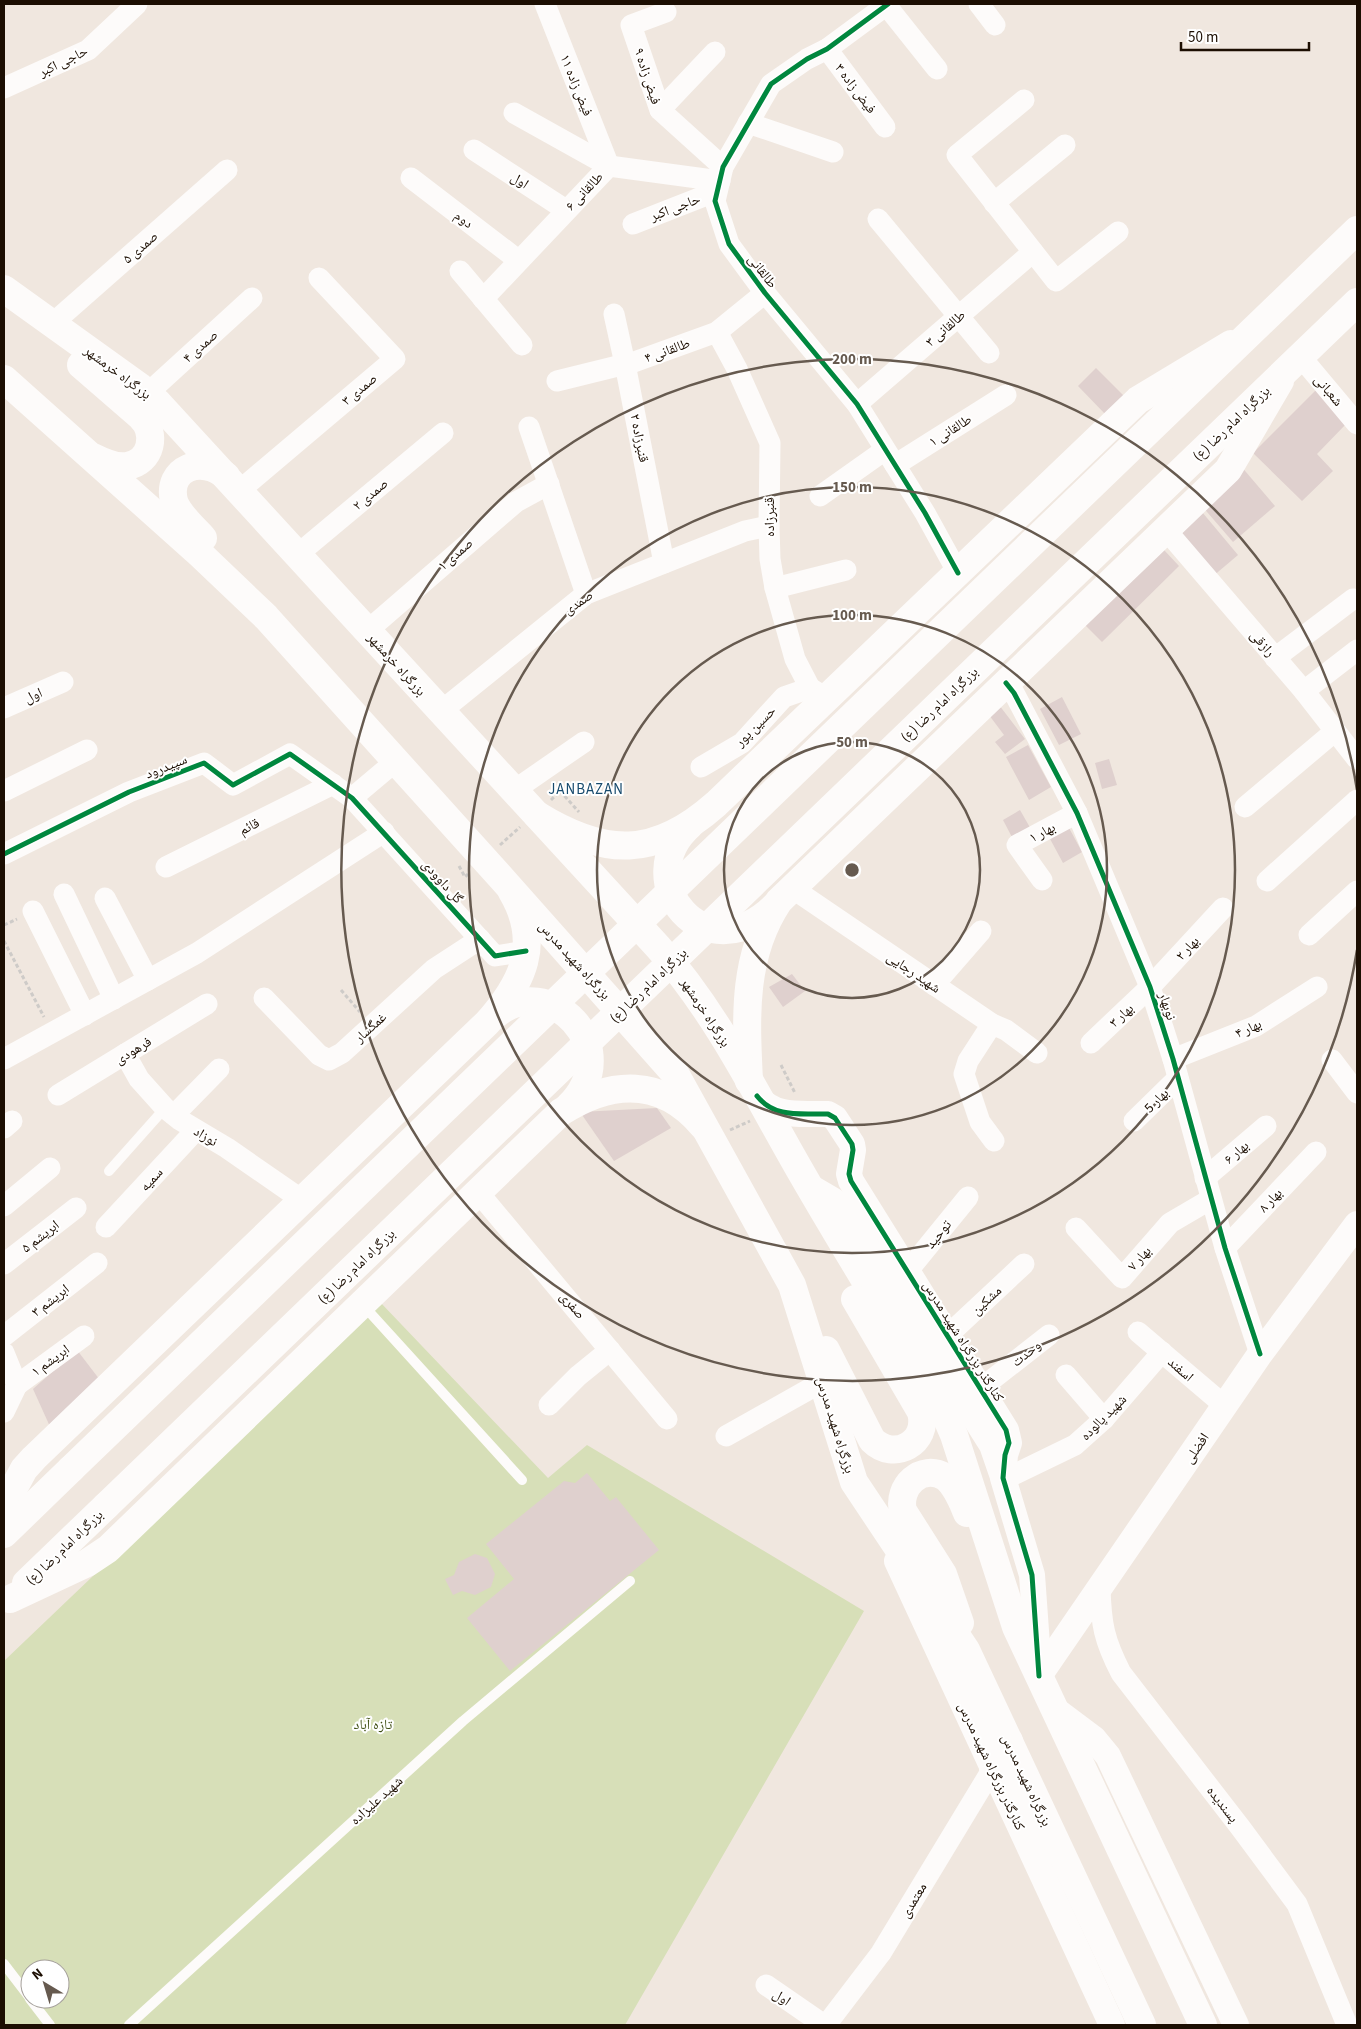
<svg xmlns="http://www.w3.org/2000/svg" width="1361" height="2029" font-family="'Source Sans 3','Noto Naskh Arabic',sans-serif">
<rect width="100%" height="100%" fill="#f0e7df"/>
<path fill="#d7dfb8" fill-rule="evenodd" d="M380 1302 548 1478 587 1445 864 1611 625 2025H4V1661ZM30 1969H60V1999H30Z"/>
<g fill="#dfd0ce">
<polygon points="1096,368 1126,398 1107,416 1078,386"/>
<polygon points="1316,390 1348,422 1317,454 1333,471 1302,501 1253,453"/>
<polygon points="1240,465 1275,506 1233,542 1201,505"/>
<polygon points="1202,512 1238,555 1212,577 1176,534"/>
<polygon points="1164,550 1179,566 1102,642 1080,620"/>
<polygon points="1062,697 1081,734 1059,745 1040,709"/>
<polygon points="996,701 1025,739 1005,754 995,742 1004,735 986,711"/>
<polygon points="1028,745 1051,787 1029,800 1006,757"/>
<polygon points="1109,759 1117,785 1102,789 1095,763"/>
<polygon points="1020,810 1032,831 1014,841 1003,820"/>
<polygon points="1068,826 1082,852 1063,863 1049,837"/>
<polygon points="792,974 805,991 783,1007 769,987"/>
<polygon points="657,1108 671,1128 614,1161 580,1112"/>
<polygon points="77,1350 103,1384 52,1431 33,1389"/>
<polygon points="587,1473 610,1501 616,1497 659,1550 510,1671 467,1618 514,1579 486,1544 564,1481 575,1483"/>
<polygon points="475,1554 487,1558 495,1574 491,1587 475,1595 462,1591 453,1595 445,1579 454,1575 459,1562"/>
</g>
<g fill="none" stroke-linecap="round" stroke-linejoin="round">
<g stroke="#cecbc8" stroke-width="3" stroke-dasharray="4 2.5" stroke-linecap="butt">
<polyline points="551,800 560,791 579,812"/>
<polyline points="500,845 520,827"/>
<polyline points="459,866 465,877 468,874"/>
<polyline points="4,925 17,919"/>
<polyline points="4,941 44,1017"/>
<polyline points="341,990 360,1012"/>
<polyline points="781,1065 795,1093"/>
<polyline points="730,1130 750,1121"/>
</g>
<g stroke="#fdfbfa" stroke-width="10">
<polyline points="109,1171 165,1108"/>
<polyline points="363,1305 522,1480"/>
<polyline points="4,1964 30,1998"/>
<polyline points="30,1999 50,2025"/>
<polyline points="129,2025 463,1721 630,1581"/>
</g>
<g stroke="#fdfbfa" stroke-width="21">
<polyline points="545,4 609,166"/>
<polyline points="888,4 827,49 807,59 771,84 723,167 715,201 729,244 765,293 857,404 925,513 958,573"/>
<polyline points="979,4 995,25"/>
<polyline points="886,5 937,69"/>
<polyline points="666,12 631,25 660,110 723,167"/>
<polyline points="827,49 885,127"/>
<polyline points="4,88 88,50 137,4"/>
<polyline points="1024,100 957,155 1056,281 1118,232"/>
<polyline points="660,110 715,52"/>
<polyline points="514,113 609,166"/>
<polyline points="748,123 833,152"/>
<polyline points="474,150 566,210"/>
<polyline points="411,178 518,260"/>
<polyline points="994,203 1065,145"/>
<polyline points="878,219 989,353"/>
<polyline points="633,224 717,191"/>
<polyline points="460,271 522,345"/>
<polyline points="483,299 609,166 720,181"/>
<polyline points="614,314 625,364 664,563"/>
<polyline points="52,324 227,170"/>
<polyline points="717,332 737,369 770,443 769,526 770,559 775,588 795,659 810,688 826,698"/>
<polyline points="1300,356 1357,424"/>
<polyline points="557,381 634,362 717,332 765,293"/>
<polyline points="148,393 252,298"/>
<polyline points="857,404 1033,252"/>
<polyline points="529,427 586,594"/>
<polyline points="895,465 1006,395"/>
<polyline points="239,491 395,359 319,278"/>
<polyline points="820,496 885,450"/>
<polyline points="1166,530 1304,691 1357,759"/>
<polyline points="297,555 443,433"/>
<polyline points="775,588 846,570"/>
<polyline points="367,631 516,502 549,484"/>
<polyline points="1275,658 1353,599"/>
<polyline points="1006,683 1014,693 1077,813 1150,987 1173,1059 1225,1248 1260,1354"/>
<polyline points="1304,691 1357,650"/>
<polyline points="4,708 63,682"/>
<polyline points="440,712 586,594 745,531 769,526"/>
<polyline points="701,767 742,743 784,697 810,688"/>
<polyline points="4,791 87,750"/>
<polyline points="513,791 584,742"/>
<polyline points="352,798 396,761"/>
<polyline points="1245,807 1334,732"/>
<polyline points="4,854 129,792 204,763 233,785 290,754 352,798 495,956 526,951"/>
<polyline points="166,867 333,784"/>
<polyline points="1042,880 1017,845 1077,813"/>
<polyline points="1267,881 1357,800"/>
<polyline points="792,888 992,1024 1006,1030 1037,1053"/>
<polyline points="64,894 114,999"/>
<polyline points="105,898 148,980"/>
<polyline points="33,911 85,1015"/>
<polyline points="1309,935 1357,891"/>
<polyline points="934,985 981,931"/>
<polyline points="264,998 319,1055 329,1060 342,1053 434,969 480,939"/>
<polyline points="992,1024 968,1061 964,1074 980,1122 994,1141"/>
<polyline points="1091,1043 1150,987 1223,908"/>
<polyline points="125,1054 139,1079 165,1108 180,1120 227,1148 302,1200"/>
<polyline points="4,1059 197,953 384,832"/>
<polyline points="1173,1059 1256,1026 1317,987"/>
<polyline points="1332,1060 1357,1093"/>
<polyline points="58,1095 207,1004"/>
<polyline points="174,1115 219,1069"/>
<polyline points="1134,1121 1178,1078"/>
<polyline points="4,1128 12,1121"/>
<polyline points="1205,1178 1266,1126"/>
<polyline points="478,1192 667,1419"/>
<polyline points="4,1206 50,1168"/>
<polyline points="106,1227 196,1130"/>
<polyline points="1076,1228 1122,1278 1170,1223 1211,1199"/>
<polyline points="1225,1248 1316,1152"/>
<polyline points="4,1264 76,1208"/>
<polyline points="907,1272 968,1197"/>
<polyline points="1138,1332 1225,1406"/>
<polyline points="4,1336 97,1263"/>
<polyline points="947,1336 1024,1264"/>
<polyline points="4,1353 17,1385 4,1412"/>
<polyline points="1066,1375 1104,1419"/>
<polyline points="17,1385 84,1336"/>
<polyline points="980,1389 1049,1335"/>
<polyline points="549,1405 578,1376 610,1350"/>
<polyline points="726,1436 822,1382"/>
<polyline points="1003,1480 1075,1445 1104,1419 1162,1352"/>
<path d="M1100 1587C1101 1624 1104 1640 1121 1673L1240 1827 1297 1904 1347 2025"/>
<polyline points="766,1985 824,2025"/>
<polyline points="826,2025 881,1953 993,1768"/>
</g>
<g stroke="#fdfbfa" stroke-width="26">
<path d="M757 1096C775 1119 802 1113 828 1114L835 1118 852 1144 853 1150 849 1174 851 1181 1006 1430 1009 1443 1005 1455 1003 1478 1032 1575 1039 1673"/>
<polyline points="810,1187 834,1201 842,1208 992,1445 1002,1474"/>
<polyline points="897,1561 1112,2025"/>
<polyline points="1039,1676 1260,1354 1357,1224"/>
<polyline points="1054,1709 1094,1739 1108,1756 1236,2025"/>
</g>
<polyline stroke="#fdfbfa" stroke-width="28" points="993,1768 1009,1741"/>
<g stroke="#fdfbfa" stroke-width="28">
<path d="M537 815C605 857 655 858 716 804L1138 400 1231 344"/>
<path d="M690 825C628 880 705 975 775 906"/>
<path d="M494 1016C548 968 628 1048 569 1106"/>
<path d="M749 1081C746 1018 742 956 779 901L1228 470 1280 381"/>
<path d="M4 1506 24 1469 34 1458 487 1023C523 983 542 943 512 892"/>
<polyline points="4,1534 71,1469"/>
<polyline points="26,1583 106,1506"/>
<path d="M10 1599 87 1563 108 1549 561 1112C611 1080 662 1077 703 1126"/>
</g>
<g stroke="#fdfbfa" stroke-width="28">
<path d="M4 289 139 386 158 403 658 947C716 1012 755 1092 798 1167 845 1249 896 1330 944 1412L954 1435 1016 1627 1203 2025"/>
<path d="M81 365 141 417C157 433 152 462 127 466 116 468 103 462 93 457"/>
<polyline points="4,379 201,555 266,617 504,881 676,1075 792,1285 854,1482 966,1650 1142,2025"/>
<path d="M203 538C194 528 178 514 174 501 166 468 202 455 226 476"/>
<path d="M826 1350 872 1440C894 1462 929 1443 921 1412L855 1299"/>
<polyline points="71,1469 1357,230"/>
<polyline points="106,1506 1357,302"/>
<path d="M960 1623 943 1574 903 1511C897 1487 921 1463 945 1477 956 1485 962 1501 967 1513"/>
</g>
<defs>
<g id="cycleway">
<polyline points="888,4 827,49 807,59 771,84 723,167 715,201 729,244 765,293 857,404 925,513 958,573"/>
<polyline points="1006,683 1014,693 1077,813 1150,987 1173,1059 1225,1248 1260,1354"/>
<polyline points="4,854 129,792 204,763 233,785 290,754 352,798 495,956 526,951"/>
<path d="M757 1096C775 1119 802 1113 828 1114L835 1118 852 1144 853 1150 849 1174 851 1181 1006 1430 1009 1443 1005 1455 1003 1478 1032 1575 1039 1676"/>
</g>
</defs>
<use href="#cycleway" stroke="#fff" stroke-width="8"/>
<use href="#cycleway" stroke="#00873e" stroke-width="5"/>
</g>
<g fill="none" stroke="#665a4f" stroke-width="2.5">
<circle cx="852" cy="870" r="128"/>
<circle cx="852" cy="870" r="255"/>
<circle cx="852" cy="870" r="383"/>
<path d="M1357 950A511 511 0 1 1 1357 790"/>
</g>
<g text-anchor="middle" stroke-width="4" stroke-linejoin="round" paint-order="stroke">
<g font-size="14" fill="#1c0e02" stroke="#fff">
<text transform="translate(63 61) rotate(-26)" y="5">حاجی اکبر</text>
<text transform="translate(648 76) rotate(72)" y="5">فیض زاده ۹</text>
<text transform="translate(577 85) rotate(68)" y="5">فیض زاده ۱۱</text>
<text transform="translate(856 88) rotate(53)" y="5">فیض زاده ۳</text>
<text transform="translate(520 180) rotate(33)" y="5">اول</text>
<text transform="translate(584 191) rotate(-46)" y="5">طالقانی ۶</text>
<text transform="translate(675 207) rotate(-21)" y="5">حاجی اکبر</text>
<text transform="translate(464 219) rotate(37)" y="5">دوم</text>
<text transform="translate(140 247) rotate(-41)" y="5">صمدی ۵</text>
<text transform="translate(763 271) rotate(53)" y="5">طالقانی</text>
<text transform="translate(945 328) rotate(-41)" y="5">طالقانی ۳</text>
<text transform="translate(200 346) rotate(-42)" y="5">صمدی ۴</text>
<text transform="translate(667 350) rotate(-20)" y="5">طالقانی ۴</text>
<text transform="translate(118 372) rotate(37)" y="5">بزرگراه خرمشهر</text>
<text transform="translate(359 389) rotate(-40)" y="5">صمدی ۳</text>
<text transform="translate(1329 390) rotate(50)" y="5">شعبانی</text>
<text transform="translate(1231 423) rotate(-44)" y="5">بزرگراه امام رضا (ع)</text>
<text transform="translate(950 430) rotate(-32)" y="5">طالقانی ۱</text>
<text transform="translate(640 438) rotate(79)" y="5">قنبرزاده ۲</text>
<text transform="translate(370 494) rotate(-40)" y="5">صمدی ۲</text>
<text transform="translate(769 517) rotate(-90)" y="5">قنبرزاده</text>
<text transform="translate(455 554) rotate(-41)" y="5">صمدی ۱</text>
<text transform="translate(578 602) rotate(-34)" y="5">صمدی</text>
<text transform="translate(1263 643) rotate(49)" y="5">رازقی</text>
<text transform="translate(397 664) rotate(48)" y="5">بزرگراه خرمشهر</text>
<text transform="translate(33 695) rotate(-24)" y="5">اول</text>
<text transform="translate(939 704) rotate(-44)" y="5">بزرگراه امام رضا (ع)</text>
<text transform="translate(755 726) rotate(-45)" y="5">حسین پور</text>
<text transform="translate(166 766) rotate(-22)" y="5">سپیدرود</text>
<text transform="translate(249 826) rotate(-27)" y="5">قائم</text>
<text transform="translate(1042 832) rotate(-28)" y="5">بهار ۱</text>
<text transform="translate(443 881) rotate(48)" y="5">گل داوودی</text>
<text transform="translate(1187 948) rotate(-47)" y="5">بهار ۲</text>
<text transform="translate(575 960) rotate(48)" y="5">بزرگراه شهید مدرس</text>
<text transform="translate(914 972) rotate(34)" y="5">شهید رجایی</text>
<text transform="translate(648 985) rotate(-44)" y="5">بزرگراه امام رضا (ع)</text>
<text transform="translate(1168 1006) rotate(72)" y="5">نوبهار</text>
<text transform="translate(706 1012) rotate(57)" y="5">بزرگراه خرمشهر</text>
<text transform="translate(1121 1015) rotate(-43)" y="5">بهار ۳</text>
<text transform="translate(370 1027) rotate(-42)" y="5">غمگسار</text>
<text transform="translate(1248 1028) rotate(-25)" y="5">بهار ۴</text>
<text transform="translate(133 1050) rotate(-31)" y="5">فرهودی</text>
<text transform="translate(1156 1100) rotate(-45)" y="5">بهار 5</text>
<text transform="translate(206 1136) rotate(31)" y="5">نوزاد</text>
<text transform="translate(1236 1152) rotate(-41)" y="5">بهار ۶</text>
<text transform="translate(151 1179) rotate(-47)" y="5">سمیه</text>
<text transform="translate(1270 1200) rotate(-47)" y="5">بهار ۸</text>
<text transform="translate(938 1234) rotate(-51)" y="5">توحید</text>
<text transform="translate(40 1236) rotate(-38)" y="5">ابریشم ۵</text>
<text transform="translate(1139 1258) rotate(-48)" y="5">بهار ۷</text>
<text transform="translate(356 1266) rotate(-44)" y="5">بزرگراه امام رضا (ع)</text>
<text transform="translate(50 1300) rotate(-38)" y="5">ابریشم ۳</text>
<text transform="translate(986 1300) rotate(-43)" y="5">مشکین</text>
<text transform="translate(573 1305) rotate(50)" y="5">صفری</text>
<text transform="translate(964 1341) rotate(58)" y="5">کنارگذر بزرگراه شهید مدرس</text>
<text transform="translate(1026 1353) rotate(-39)" y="5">وحدت</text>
<text transform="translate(50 1360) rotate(-36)" y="5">ابریشم ۱</text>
<text transform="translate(1181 1369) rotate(41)" y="5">اسفند</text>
<text transform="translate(1103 1417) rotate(-45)" y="5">شهید پالوده</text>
<text transform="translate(836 1425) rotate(73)" y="5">بزرگراه شهید مدرس</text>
<text transform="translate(1196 1448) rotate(-56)" y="5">افضلی</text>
<text transform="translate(64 1547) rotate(-44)" y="5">بزرگراه امام رضا (ع)</text>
<text transform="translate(992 1766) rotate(65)" y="5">کنارگذر بزرگراه شهید مدرس</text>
<text transform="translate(1027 1780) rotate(65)" y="5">بزرگراه شهید مدرس</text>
<text transform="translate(376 1800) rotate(-42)" y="5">شهید علیزاده</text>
<text transform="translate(1223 1804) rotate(52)" y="5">پسندیده</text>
<text transform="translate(913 1900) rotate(-59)" y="5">معتمدی</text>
<text transform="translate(782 1997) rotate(34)" y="5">اول</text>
</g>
<g font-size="14" fill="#3e4e13" stroke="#fff">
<text x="373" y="1729">تازه آباد</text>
</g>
<g font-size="15" letter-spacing="1" fill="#174a6d" stroke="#fff">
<text x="586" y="794">JANBAZAN</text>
</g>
</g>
<circle cx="852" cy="870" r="8" fill="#665a4f" stroke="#fff" stroke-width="2.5"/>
<g font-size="15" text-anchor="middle" font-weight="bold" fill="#665a4f" stroke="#fff" stroke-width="4" stroke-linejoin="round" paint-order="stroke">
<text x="852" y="364">200 m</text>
<text x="852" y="492">150 m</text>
<text x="852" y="620">100 m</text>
<text x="852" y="747">50 m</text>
</g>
<rect width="1361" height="2029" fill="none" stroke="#1c0e02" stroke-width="10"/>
<g transform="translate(45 1984) rotate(322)"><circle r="24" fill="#ffffff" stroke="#a49f9a"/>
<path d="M0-4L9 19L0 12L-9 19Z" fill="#665a4f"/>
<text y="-8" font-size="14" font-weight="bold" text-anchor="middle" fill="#1c0e02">N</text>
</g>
<path d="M1181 42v8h128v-8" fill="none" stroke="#1c0e02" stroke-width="2.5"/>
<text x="1188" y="42" font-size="15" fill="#1c0e02" stroke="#ffffff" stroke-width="4" paint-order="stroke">50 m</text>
</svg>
